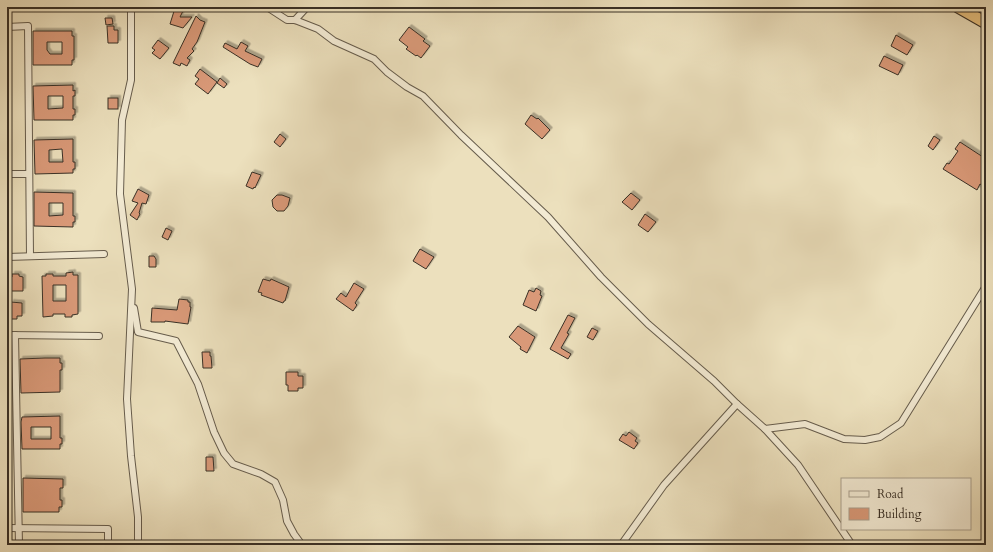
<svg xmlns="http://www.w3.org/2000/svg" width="993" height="552" font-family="Cardo,serif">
<defs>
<filter id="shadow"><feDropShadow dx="2.5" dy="-2.5" stdDeviation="0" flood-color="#0004"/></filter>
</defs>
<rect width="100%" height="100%" fill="#ece0bd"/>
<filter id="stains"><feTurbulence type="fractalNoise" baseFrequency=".005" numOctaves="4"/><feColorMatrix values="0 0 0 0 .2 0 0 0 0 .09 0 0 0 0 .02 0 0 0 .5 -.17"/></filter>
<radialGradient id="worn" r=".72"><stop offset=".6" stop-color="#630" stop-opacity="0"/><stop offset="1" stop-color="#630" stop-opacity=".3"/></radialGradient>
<g fill="#d99978" stroke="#393026" fill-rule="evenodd" filter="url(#shadow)">
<polygon points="175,8 183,11 180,17 192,17 183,28 170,24"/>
<polygon points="196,16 200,20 205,22 197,42 192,49 194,51 187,58 190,60 187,66 181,63 180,66 173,63"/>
<polygon points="105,18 112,18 113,24 106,25"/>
<polygon points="107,26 114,26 114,30 118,30 118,43 108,43"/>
<polygon points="409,27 425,39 423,41 430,46 421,58 417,55 416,56 406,49 408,47 399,40"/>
<path d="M33 31H72V36H74V60H72V65H33ZM47 42H62V54H50L47 50Z"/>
<polygon points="896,35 913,45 907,55 891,46"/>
<polygon points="158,40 169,48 160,59 152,53 155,50 152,48"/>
<polygon points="241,42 248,46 245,51 262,59 258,67 250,64 223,47 225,43 237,49"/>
<polygon points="884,56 903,65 898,75 879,66"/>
<polygon points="200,69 217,82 208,94 195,84 199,79 195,76"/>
<polygon points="220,78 227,84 224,88 217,83"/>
<path d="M73 85V91L75 90V96H73V109H75V115H73V120H34L33 86ZM48 96H63V108L48 109Z"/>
<rect x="108" y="98" width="10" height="11"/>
<polygon points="531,115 537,119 538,118 550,130 542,139 525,124"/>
<polygon points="280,134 286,139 280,147 274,142"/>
<polygon points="934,136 940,140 933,150 928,146"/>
<path d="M73 139V162H75V169H73V173L35 174 34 140ZM62 149 63 162H49V150Z"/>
<polygon points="960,142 986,159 986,188 980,184 977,190 943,169 947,163 949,164 958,151 955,149"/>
<polygon points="252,172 261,175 255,188 254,187 253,189 246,186"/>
<polygon points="138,189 149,195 146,204 142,203 139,213 140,214 137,220 130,215 138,203 132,201"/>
<path d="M34 192 73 193V216H75V222H73V227L34 226ZM49 203H63V215L49 216Z"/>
<polygon points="631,193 640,200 632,210 622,202"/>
<polygon points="277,195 282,195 290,198 288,206 284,211 277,211 273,207 272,200"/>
<polygon points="645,214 656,222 648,232 638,225"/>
<polygon points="166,228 172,231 168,240 162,237"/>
<polygon points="420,249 434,257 426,269 413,261"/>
<polygon points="149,256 154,256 156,259 156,267 149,267"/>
<path d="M73 272V275H78V314L72 315V317H65V314H53V316L43 317 42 276H46V274H53V276H66V273ZM53 285H66V301H53Z"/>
<polygon points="12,274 19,274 19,276 23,277 23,291 11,291 11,285 7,285 7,277 12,277"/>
<polygon points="263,279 270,281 271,279 289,287 285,301 284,301 283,303 261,295 262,293 258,292"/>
<polygon points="354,283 364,289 355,303 357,305 353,311 336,299 341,293 346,297"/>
<polygon points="536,288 541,291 540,295 542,296 536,311 523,305 529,290 534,292"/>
<polygon points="179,299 188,300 188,302 190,302 190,307 191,307 188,324 165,321 165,322 151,322 152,308 177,310"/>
<polygon points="11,302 22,303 22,316 17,316 17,319 11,319 11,315 7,315 7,306 11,306"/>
<polygon points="568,315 575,318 567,333 569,334 561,348 571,354 568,359 550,349"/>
<polygon points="518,326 535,337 527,353 520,349 521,347 509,337"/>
<polygon points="592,328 598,331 593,340 587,337"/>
<polygon points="202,352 210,352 210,356 211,356 212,368 203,368"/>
<polygon points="45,358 60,358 60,363 62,363 62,370 60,370 60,392 21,393 20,359"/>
<polygon points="286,372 298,372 298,376 303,376 303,388 298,388 298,391 288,391 288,385 286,385"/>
<path d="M60 416V438H62V444H60V449H22L21 422 22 417ZM31 427H51V439H31Z"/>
<polygon points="629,432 637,438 635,441 638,443 634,449 619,440 623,434 626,436"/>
<polygon points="206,457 213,457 214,471 206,471"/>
<polygon points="23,478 63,479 63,488 60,488 60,500 62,500 62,507 59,507 59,512 23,512"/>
</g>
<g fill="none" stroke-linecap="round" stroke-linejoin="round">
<defs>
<g id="street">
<polyline points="131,7 131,80 122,120 120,194 132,289 127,399 131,456 138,517 138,545"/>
<polyline points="267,7 287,20 295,20 318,29 334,41 374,59 387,72 407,87 423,96 461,135 548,217 601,277 648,324 714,381 737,404"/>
<polyline points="295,20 307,7"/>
<polyline points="7,27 28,26 30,256"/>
<polyline points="7,174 29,174"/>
<polyline points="7,257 104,254"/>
<polyline points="134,308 138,332 176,341 198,384 214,432 224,453 233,464 261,474 275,482 283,500 287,521 294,534 302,545"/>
<polyline points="7,335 99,336"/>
<polyline points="15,335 19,545"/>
<polyline points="765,429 798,465 852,545"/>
<polyline points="7,528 108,529 108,545"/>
<polyline points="621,545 664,485 737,404 765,429 805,424 844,439 865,440 880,437 901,423 986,286"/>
</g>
<polyline id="highway" points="958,7 986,23"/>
</defs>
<use href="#street" stroke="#665c4c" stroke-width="8"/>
<use href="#highway" stroke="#393026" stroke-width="13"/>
<use href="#street" stroke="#f3ebd4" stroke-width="6"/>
<use href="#highway" stroke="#e6c07e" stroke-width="11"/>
</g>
<rect width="993" height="552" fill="none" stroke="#ece0bd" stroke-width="24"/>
<rect x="8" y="8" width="977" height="536" fill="none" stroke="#393026" stroke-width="2"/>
<rect x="12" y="12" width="969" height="528" fill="none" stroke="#393026"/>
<rect x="841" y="478" width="130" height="52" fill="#f3ebd4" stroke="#a9a08e"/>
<rect x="849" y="491" width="20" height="6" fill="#f3ebd4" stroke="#a9a08e"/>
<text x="877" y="498" font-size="12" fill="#393026">Road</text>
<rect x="849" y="508" width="20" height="12" fill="#d99978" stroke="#a9a08e"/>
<text x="877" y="518" font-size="12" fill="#393026">Building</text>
<rect width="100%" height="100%" filter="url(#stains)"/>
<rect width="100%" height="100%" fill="url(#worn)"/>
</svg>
